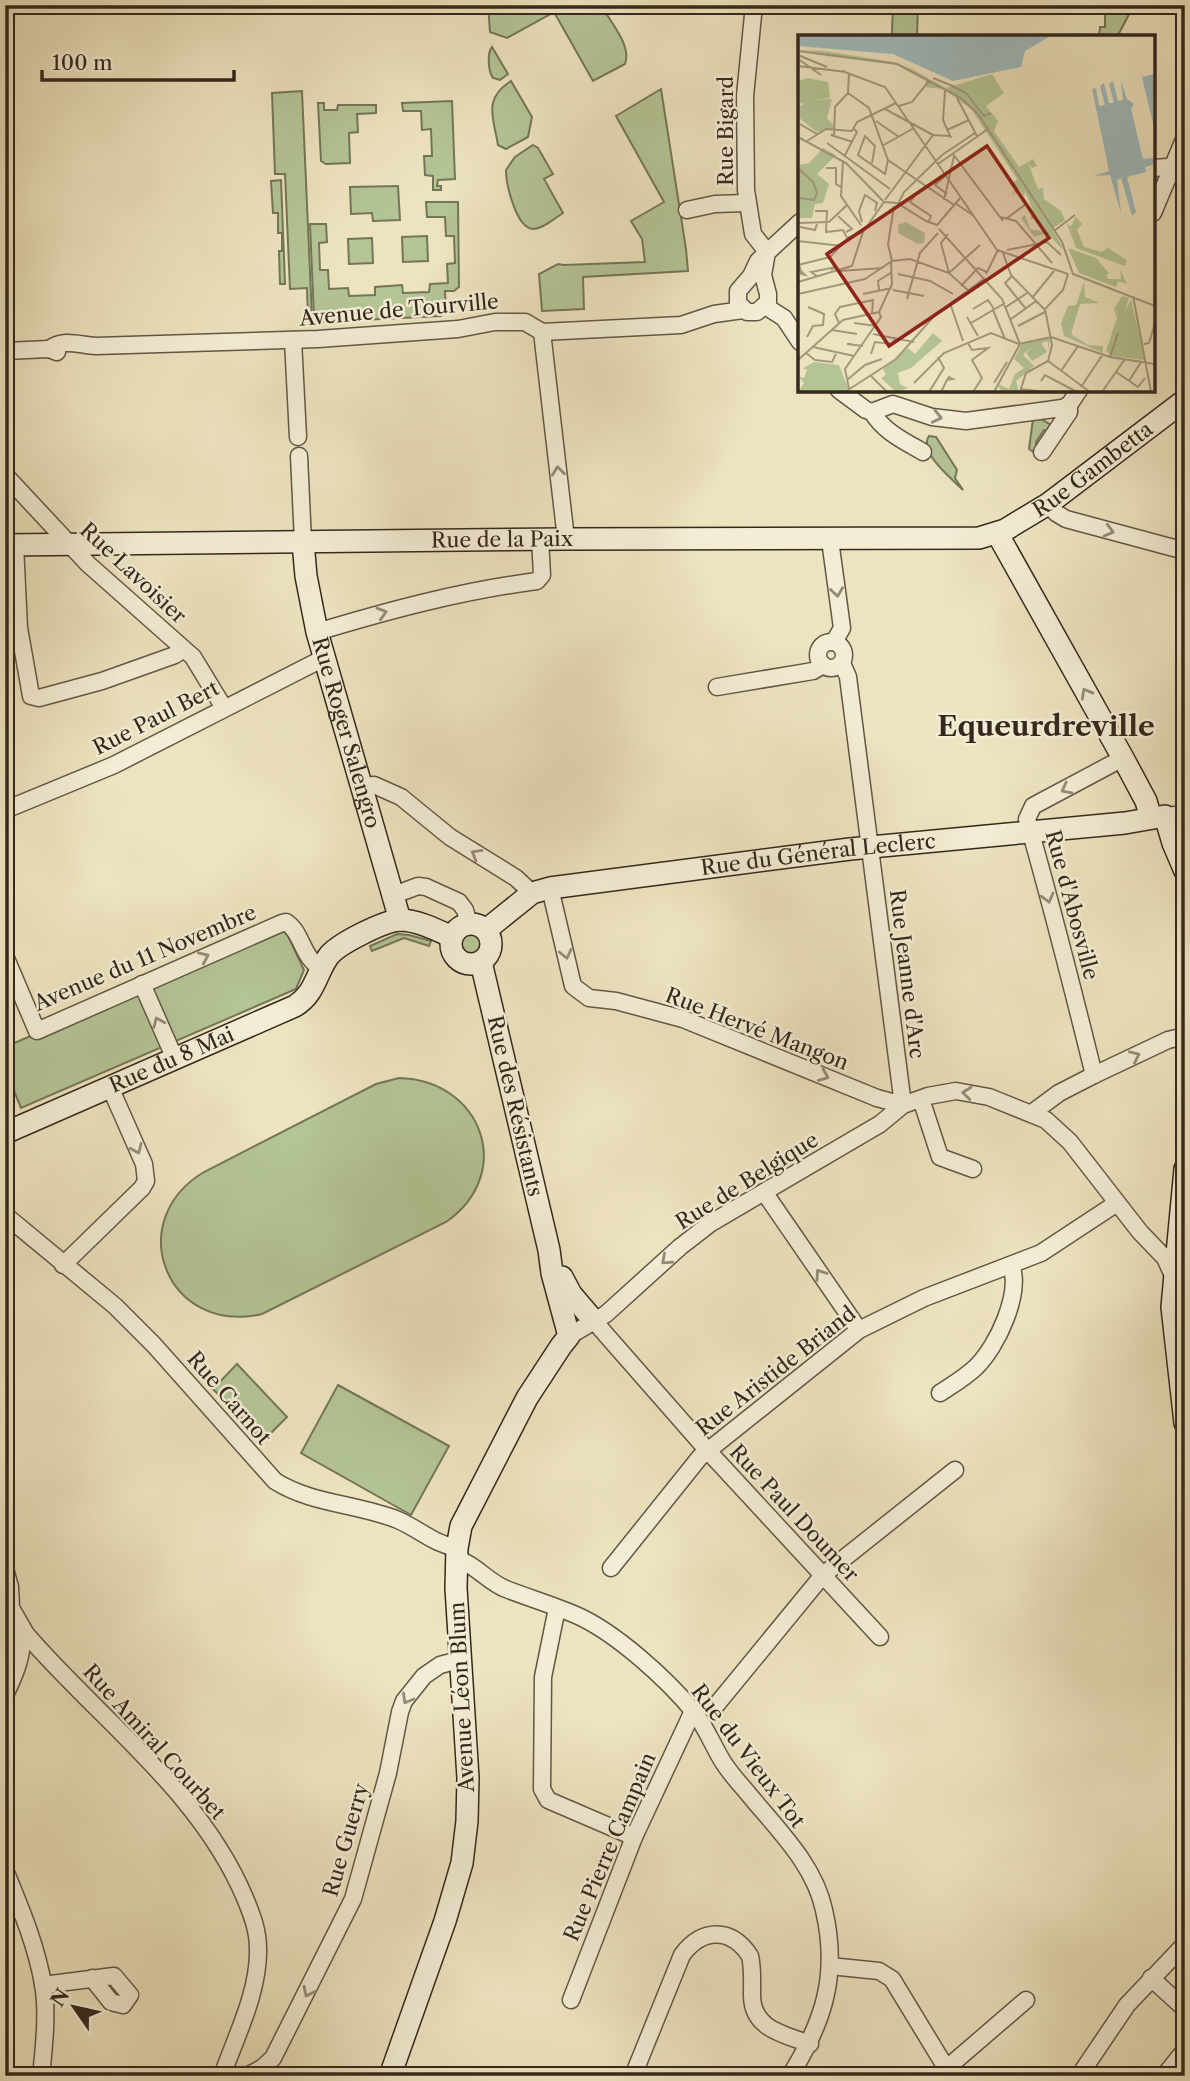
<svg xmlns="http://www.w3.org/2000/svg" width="1190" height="2081" font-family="'Libre Caslon Text',serif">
<rect width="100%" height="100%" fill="#ede3bf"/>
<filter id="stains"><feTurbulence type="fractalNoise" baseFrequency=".00286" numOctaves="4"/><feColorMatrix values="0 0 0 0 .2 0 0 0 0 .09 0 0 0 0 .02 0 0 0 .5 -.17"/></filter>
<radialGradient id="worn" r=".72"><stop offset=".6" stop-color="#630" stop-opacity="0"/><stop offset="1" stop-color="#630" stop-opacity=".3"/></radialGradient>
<g fill="#b4c495" stroke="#747659" stroke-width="2">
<path d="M488 5H601C610 22 632 45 625 64L593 81 554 12 507 38 490 32Z"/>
<polygon points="893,5 918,5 917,37 894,37 892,32"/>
<polygon points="1124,5 1134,5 1117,37 1099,37 1100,27 1105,27 1105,6"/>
<path d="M492 47 508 74 500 80 493 78C488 71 487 53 492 47Z"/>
<path d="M511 81 532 117 528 137 506 149 498 145C493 116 483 99 511 81Z"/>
<polygon points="661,89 686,249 688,271 583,277 584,309 542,311 539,274 558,264 564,265 645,262 642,239 631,221 664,202 616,116"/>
<polygon points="302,91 312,318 308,318 307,288 290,289 285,174 275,174 272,93"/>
<polygon points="452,101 455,179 438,180 437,186 441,186 441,190 433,190 433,176 425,175 424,156 432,156 431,129 422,130 421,111 403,111 402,103"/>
<polygon points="318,103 324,103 324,110 337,110 338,105 376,105 376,113 357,114 358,132 349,133 350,163 326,164 321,161"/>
<path d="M533 145 538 148 553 174 544 179 563 213C555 218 543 229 533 229 516 228 506 184 506 170L515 157Z"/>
<polygon points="281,180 285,284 280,284 279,251 282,251 282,233 278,233 278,213 273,213 271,181"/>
<polygon points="398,186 400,220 373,221 372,213 351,214 350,187"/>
<polygon points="426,202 458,202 459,287 454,291 445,291 446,311 441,316 322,322 321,317 314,317 310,224 326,224 327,242 319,243 320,270 328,270 329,289 348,288 349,296 375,295 375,287 402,285 403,293 429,292 430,284 448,283 447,264 455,263 454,236 446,236 445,217 427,217"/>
<polygon points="427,236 428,261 403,262 402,237"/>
<polygon points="372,238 373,263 349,264 348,239"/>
<polygon points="1033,419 1041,419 1051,425 1048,432 1044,430 1036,442 1037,454 1029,449"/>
<path d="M929 436 936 437 957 470 955 478 963 490C951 478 918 452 929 436Z"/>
<polygon points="284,927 304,970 296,989 21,1108 5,1069 5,1047"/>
<circle cx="469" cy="944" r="12"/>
<polygon points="397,934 409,935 431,941 429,946 404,938 372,951 370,946"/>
<path d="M399 1078C482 1080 516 1173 446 1222L262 1314C168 1336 121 1222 204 1172L376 1084Z"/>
<polygon points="237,1364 287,1417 263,1441 213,1389"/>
<polygon points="338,1385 449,1446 411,1515 301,1453"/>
</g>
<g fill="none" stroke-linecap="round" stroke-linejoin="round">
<defs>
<g id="street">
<polyline points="754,5 745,96 746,190 753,234 767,252"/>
<polyline points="1153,168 1182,166"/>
<polyline points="687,210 715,204 747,203"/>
<polyline points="1153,213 1185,137"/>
<polyline points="767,252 763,275 768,294 768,302 757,312 747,312 738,303 738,291 751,276 758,261 800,222"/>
<polyline points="765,306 784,318 800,342"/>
<polyline points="542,332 566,539"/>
<polyline points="293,340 298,437"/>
<path d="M49 349C65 338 78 345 96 346L318 339 458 329 495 322H525L542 332 681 325 714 314 743 310"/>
<polyline points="5,351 49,349 57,352"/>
<path d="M839 390 866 410 872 412C883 431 904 441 923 452"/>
<polyline points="872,412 893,404 932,417 966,421 1062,408 1069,405"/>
<polyline points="1042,452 1069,412 1069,405 1079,390"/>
<polyline points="299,456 303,542"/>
<polyline points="5,475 88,564 193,657 224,708"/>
<polyline points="1048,504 1056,513 1066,519 1185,551"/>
<polyline points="830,540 842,628 834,642"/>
<polyline points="15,545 19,628 31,696 39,698 102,681 175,655 183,649"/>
<path d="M317 632C390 610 461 591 537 581L542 575 540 539"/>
<circle cx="831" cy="655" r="13"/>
<polyline points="717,687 813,671 823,665"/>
<polyline points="362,786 374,785 401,797 450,837 516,878 532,893"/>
<polyline points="5,810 114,765 324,658"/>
<polyline points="1165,816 1185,814"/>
<polyline points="550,888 573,986 589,998 616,1001 683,1019 877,1098 903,1105 848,677 842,663"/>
<polyline points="394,895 418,886 426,887 459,902 465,910 469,924"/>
<path d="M5 956 37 1031 282 923 286 922C303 933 301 957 322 969"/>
<polyline points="142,984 175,1059"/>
<path d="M1094 1075C1073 990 1051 903 1027 819L1033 806 1123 758"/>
<polyline points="921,1099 940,1157 973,1169"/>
<polyline points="1032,1113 1059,1093 1094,1075 1168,1040 1185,1036"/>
<polyline points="764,1192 859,1330"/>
<path d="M5 1215 115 1306 154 1345 275 1481C311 1504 359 1504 398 1520 419 1529 434 1544 457 1548"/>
<polyline points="63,1265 142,1188 146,1181 144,1164 110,1087"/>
<polyline points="594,1321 708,1451 880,1637"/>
<polyline points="569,1336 606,1314 680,1247 711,1223 880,1124 903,1105 928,1096 956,1091 989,1097 1046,1120 1070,1142 1140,1232 1165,1258 1175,1280 1185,1291"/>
<path d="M940 1393C952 1385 966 1377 976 1367 997 1347 1022 1293 1011 1265"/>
<path d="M457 1559C475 1564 488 1582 506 1589 529 1598 553 1605 576 1615 615 1632 667 1679 694 1712 706 1727 713 1746 723 1762 730 1773 738 1782 746 1791 775 1827 814 1863 824 1910 839 1975 824 2021 790 2076"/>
<polyline points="611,1568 700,1457 859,1330 924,1298 1041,1253 1117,1203"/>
<path d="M5 1569 10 1587 11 1608 26 1634C100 1720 200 1791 245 1898 252 1915 258 1930 258 1949 259 1992 236 2036 222 2076"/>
<polyline points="557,1608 543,1677 542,1789 548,1800 634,1837"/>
<path d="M5 1695C16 1673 24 1653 22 1628"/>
<polyline points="713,1709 823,1575 955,1470"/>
<path d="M5 1870C20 1907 36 1944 43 1984 48 2012 44 2047 41 2076"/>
<polyline points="5,1917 18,1903"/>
<polyline points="830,1966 879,1971 892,1979 951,2076"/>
<polyline points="1151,1978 1185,2009"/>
<polyline points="43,1985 114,1976 130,1995 123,2005 111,2002 92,1978"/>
<polyline points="571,2000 634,1837 693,1711"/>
<polyline points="947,2068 1026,2000"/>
<polyline points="166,2076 168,2076"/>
<polyline points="247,2076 262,2068 273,2058 353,1899 388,1773 400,1712 404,1701 424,1676 440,1665 459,1660"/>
<path d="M633 2076 682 1955C702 1928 731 1927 750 1956 753 1968 752 1982 752 1995 752 2029 783 2034 810 2044"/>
<polyline points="1079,2076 1127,2005 1185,1944"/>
<polyline points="1164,2076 1185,2050"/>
</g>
<g id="secondary">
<polyline points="997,533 1123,758 1146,801 1151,818"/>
<path id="s1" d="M303 542 306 576 317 632 400 920"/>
<path id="s2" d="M5 545 566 539 979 538 1005 530 1048 504 1185 400"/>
<circle cx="471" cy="944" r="20"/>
<path id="s3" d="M486 930 532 893 550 888 850 849 1125 823 1165 816 1173 843 1185 871"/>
<path id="s4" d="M5 1133 295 1006C315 994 316 974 328 957 337 944 384 921 400 920 417 920 437 930 452 937"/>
<polyline points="1185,1169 1172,1307 1185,1423"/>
<polyline points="562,1277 571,1294 594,1321"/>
<polyline points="390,2076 445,1921 462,1863 467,1821 468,1778 456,1588 457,1548 461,1526 527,1398 561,1346 569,1336 552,1273 549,1250 481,962"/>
</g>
</defs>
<use href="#street" stroke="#625746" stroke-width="19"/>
<use href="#secondary" stroke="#34281d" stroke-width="24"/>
<use href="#street" stroke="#f3edd5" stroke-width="16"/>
<use href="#secondary" stroke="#f3edd5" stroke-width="21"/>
</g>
<defs><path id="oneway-chevron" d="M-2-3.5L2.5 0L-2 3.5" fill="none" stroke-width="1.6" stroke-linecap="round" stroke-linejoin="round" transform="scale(1.75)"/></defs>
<g stroke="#948a79">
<use href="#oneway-chevron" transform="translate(937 417) rotate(13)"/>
<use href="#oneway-chevron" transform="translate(558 471) rotate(-97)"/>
<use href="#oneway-chevron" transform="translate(1109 531) rotate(15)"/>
<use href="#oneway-chevron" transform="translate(837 592) rotate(82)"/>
<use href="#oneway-chevron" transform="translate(382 613) rotate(-16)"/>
<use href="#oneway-chevron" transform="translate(1086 693) rotate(-119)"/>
<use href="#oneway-chevron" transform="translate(1066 789) rotate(152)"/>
<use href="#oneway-chevron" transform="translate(476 854) rotate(-150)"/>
<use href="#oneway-chevron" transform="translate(1048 898) rotate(75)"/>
<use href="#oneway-chevron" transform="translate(566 954) rotate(77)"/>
<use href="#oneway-chevron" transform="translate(204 957) rotate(-24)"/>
<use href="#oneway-chevron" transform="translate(158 1022) rotate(-114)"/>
<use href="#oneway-chevron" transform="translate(1135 1056) rotate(-25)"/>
<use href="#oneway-chevron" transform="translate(824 1076) rotate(22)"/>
<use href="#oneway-chevron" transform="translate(967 1093) rotate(-174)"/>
<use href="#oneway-chevron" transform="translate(137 1149) rotate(66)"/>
<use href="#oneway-chevron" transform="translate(666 1260) rotate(138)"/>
<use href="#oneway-chevron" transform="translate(820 1274) rotate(-125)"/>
<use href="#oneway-chevron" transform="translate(407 1699) rotate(120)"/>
<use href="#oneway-chevron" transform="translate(308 1992) rotate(116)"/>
</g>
<g text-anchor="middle" stroke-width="5" stroke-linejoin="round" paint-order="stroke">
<g font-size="21" fill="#34281d" stroke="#f3edd5">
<text transform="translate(726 131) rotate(-90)" y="7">Rue Bigard</text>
<text transform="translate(399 310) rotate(-5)" y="7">Avenue de Tourville</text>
<text dy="7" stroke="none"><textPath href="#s2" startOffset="1108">Rue Gambetta</textPath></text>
<text dy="7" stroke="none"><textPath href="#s2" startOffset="497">Rue de la Paix</textPath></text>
<text transform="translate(133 573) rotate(43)" y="7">Rue Lavoisier</text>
<text transform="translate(156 718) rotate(-27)" y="7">Rue Paul Bert</text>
<text dy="7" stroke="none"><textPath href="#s1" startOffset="196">Rue Roger Salengro</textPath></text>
<text dy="7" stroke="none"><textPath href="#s3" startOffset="348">Rue du Général Leclerc</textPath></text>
<text transform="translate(1072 905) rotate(75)" y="7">Rue d'Abosville</text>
<text transform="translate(145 958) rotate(-23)" y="7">Avenue du 11 Novembre</text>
<text transform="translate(907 974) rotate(83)" y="7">Rue Jeanne d'Arc</text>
<text transform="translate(757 1029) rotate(21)" y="7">Rue Hervé Mangon</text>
<text dy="7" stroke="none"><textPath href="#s4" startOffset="182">Rue du 8 Mai</textPath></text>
<text transform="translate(515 1106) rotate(77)" y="7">Rue des Résistants</text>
<text transform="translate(747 1181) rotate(-32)" y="7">Rue de Belgique</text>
<text transform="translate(776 1371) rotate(-38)" y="7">Rue Aristide Briand</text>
<text transform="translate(229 1398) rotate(49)" y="7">Rue Carnot</text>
<text transform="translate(794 1513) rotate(47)" y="7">Rue Paul Doumer</text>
<text transform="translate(462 1697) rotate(-93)" y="7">Avenue Léon Blum</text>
<text transform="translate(154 1742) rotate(48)" y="7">Rue Amiral Courbet</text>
<text transform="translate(748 1756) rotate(53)" y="7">Rue du Vieux Tot</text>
<text transform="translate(346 1840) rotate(-74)" y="7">Rue Guerry</text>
<text transform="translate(610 1847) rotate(-67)" y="7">Rue Pierre Campain</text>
</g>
<g font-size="28" font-weight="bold" fill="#34281d" stroke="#f3edd5">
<text x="1046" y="736">Equeurdreville</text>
</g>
</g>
<g transform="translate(798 35)">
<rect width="357" height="357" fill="#ede3bf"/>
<path d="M0 15 25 16 96 27 114 34 148 53 194 39 206 58 188 71 200 86 196 96 221 132 235 124 239 131 234 133 230 128 240 154 245 153 246 164 263 176 267 185 254 194 263 209 265 215 249 198 236 202 223 183 227 180 232 194 249 197 236 177 239 184H232L235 176 227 156 226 162 221 154 214 161 217 154 212 150 219 144 173 74 146 54 126 52 131 46 126 49 129 45 124 42 147 53 100 29ZM9 43 30 47 32 63 17 65 34 64 29 83 38 93 19 97 0 82V72L6 69 0 67V46ZM25 113 38 120 19 139 31 149 25 168 17 169 14 183H0V130L11 128ZM278 182 284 189 279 195 286 212 304 217 310 213 329 225 327 231 278 213 269 189 273 191ZM108 187 127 198 126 208 120 209 100 198V190ZM270 213 298 223 311 238 317 235 308 240 310 244H323L322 234 329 249 320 246 318 252 281 238ZM286 247 287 262 302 268 282 269 273 299 290 310 305 311V318L266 301 263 288 270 271 278 270ZM324 261 331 263 327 276 333 265 347 325 314 321 308 316 319 283 316 274ZM135 298 144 306 113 333 100 338 102 349 110 353 98 357 83 343 88 340 85 334 110 313 117 319ZM252 303 250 315V306L243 308 249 317 234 326 228 317 239 310 228 316 225 320 236 331 218 346 221 357H203L200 349 211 354 217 339 226 333 216 324 224 309ZM16 327 41 330 50 353 46 357H0L6 348 0 341 6 343 9 335 5 333Z" fill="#b4c495"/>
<path d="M0 0H254L227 16 223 32 155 46 95 19 0 11ZM357 39V92L356 93 344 42ZM323 46 329 64 336 69 333 74 345 124 357 123V129L347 132 348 137 329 142 338 177 334 181 323 143 319 145 323 178 312 140 296 141 311 136 294 54 298 53 301 71 307 70 302 51 306 48 311 68H316L311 49 315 46 320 66 325 65Z" fill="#9fbbbe"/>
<path fill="none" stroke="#a3987e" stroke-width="2" d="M0 16 99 29 163 63 180 79 264 207 275 239 357 271M0 20 29 32M0 24 23 40M0 31 48 37M44 36 87 52 199 215 270 239M135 43 157 52M154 51 168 58 186 81 193 78M147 56 145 85 153 103M50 58 71 73 90 125 156 170M159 63 179 101M101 71 114 67 131 46M87 74 135 100M78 86 101 102M0 88 19 99M149 95 171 85M37 100H33L55 107M0 102 48 128 86 167 99 168 128 186 139 190 163 162M36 102 37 72 50 58 51 38M9 106 28 94 54 96 59 87 98 68M29 108 92 154M84 111 116 93M155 119 205 186M47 120 59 97 56 94M45 126 43 161 63 190M74 128 77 111 67 101 60 120 87 139 90 125M140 129 190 94M0 133 15 147 19 158 16 165 0 163M28 133H38V149L43 152M148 140 137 150 149 159M117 160 112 167 133 181 131 186M87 165 135 100 152 101M146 165 156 121M157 168 176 181M100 169 106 157 144 120 177 98M17 176H29L28 197 45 195 49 203M40 181 54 194 48 197M202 182 218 186 254 228M208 184 228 169M64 187 61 176 67 160 79 168 77 176M0 188 31 187 49 170M2 192 17 195 19 189M141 194 204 264 222 309M256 196 277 180M150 199 143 208 151 238 182 210M0 206 44 211M209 215 249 207 263 220M205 218 213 240 247 275M121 219 140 198M0 223 3 239 7 240 3 236M94 226 90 209 96 171M0 230 32 222 51 202 65 197M41 236 85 233M100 239 132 246 155 259M188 239 200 215M19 241 13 237 38 232 33 235M214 241 207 248 228 274M0 247 54 231 65 197 86 167M163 251 180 233 189 237M81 255 80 246 94 237M95 255 126 261M0 259 67 244 94 226 112 224 151 238 172 257M65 259 94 253M335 261 353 357M234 263 256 236M109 264 122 218M152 268 165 306M208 272 229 258M175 274 190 265 196 274M195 275 207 304M169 282 180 301M213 284 238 266M41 288 37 279 42 272 75 265 74 279M56 288 79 291M173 288 207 268M220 291 247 277M34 295 59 299M75 299 116 307M9 302 15 291 25 290 26 279 10 272M170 308 174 315 190 313 174 325 184 343 175 357M54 309H49L65 311M346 309 351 308 357 288M15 312 56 321M8 318 17 325 34 327 38 319M73 319 77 307 95 309 97 302M312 322 320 298M0 325 45 285 81 277M250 326 292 357M263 336 280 311M318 337 340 352 347 343M72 340 89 357M49 345 67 330 84 324M243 346 247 340 279 357M331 346 343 327M116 348 146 318 193 298 221 309 253 302 312 322 357 329M196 348 209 327M283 352 305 319M51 354 47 334 83 282 81 277 94 249 93 227M222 354 248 357M47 357 98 324 138 279 187 243M131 357 146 333 140 322M143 357 149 345 155 344 151 342 149 345M196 357 222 309M222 357 228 338 250 326 254 310 247 274 265 255 270 239M304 357 327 324"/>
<path fill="#8f2418" fill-opacity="0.15" stroke="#8f2418" stroke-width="3.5" d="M189 111 251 203 91 311 29 219Z"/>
<rect width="357" height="357" fill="none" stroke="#34281d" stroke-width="3.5"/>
</g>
<rect width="1190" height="2081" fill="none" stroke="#ede3bf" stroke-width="28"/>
<rect x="7" y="7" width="1176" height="2067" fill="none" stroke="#34281d" stroke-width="3.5"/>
<rect x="14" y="14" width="1162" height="2053" fill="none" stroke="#34281d" stroke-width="2"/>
<g transform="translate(74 2007) rotate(304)" stroke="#f3edd5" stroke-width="5" paint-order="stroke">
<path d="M0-5L12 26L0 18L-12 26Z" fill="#34281d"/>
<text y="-10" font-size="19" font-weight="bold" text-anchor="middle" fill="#34281d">N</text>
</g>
<path d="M42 70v10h192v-10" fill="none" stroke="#34281d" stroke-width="3.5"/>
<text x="52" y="70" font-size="21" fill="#34281d" stroke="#f3edd5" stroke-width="5" paint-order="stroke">100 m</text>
<rect width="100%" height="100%" filter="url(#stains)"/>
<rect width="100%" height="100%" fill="url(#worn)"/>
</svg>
